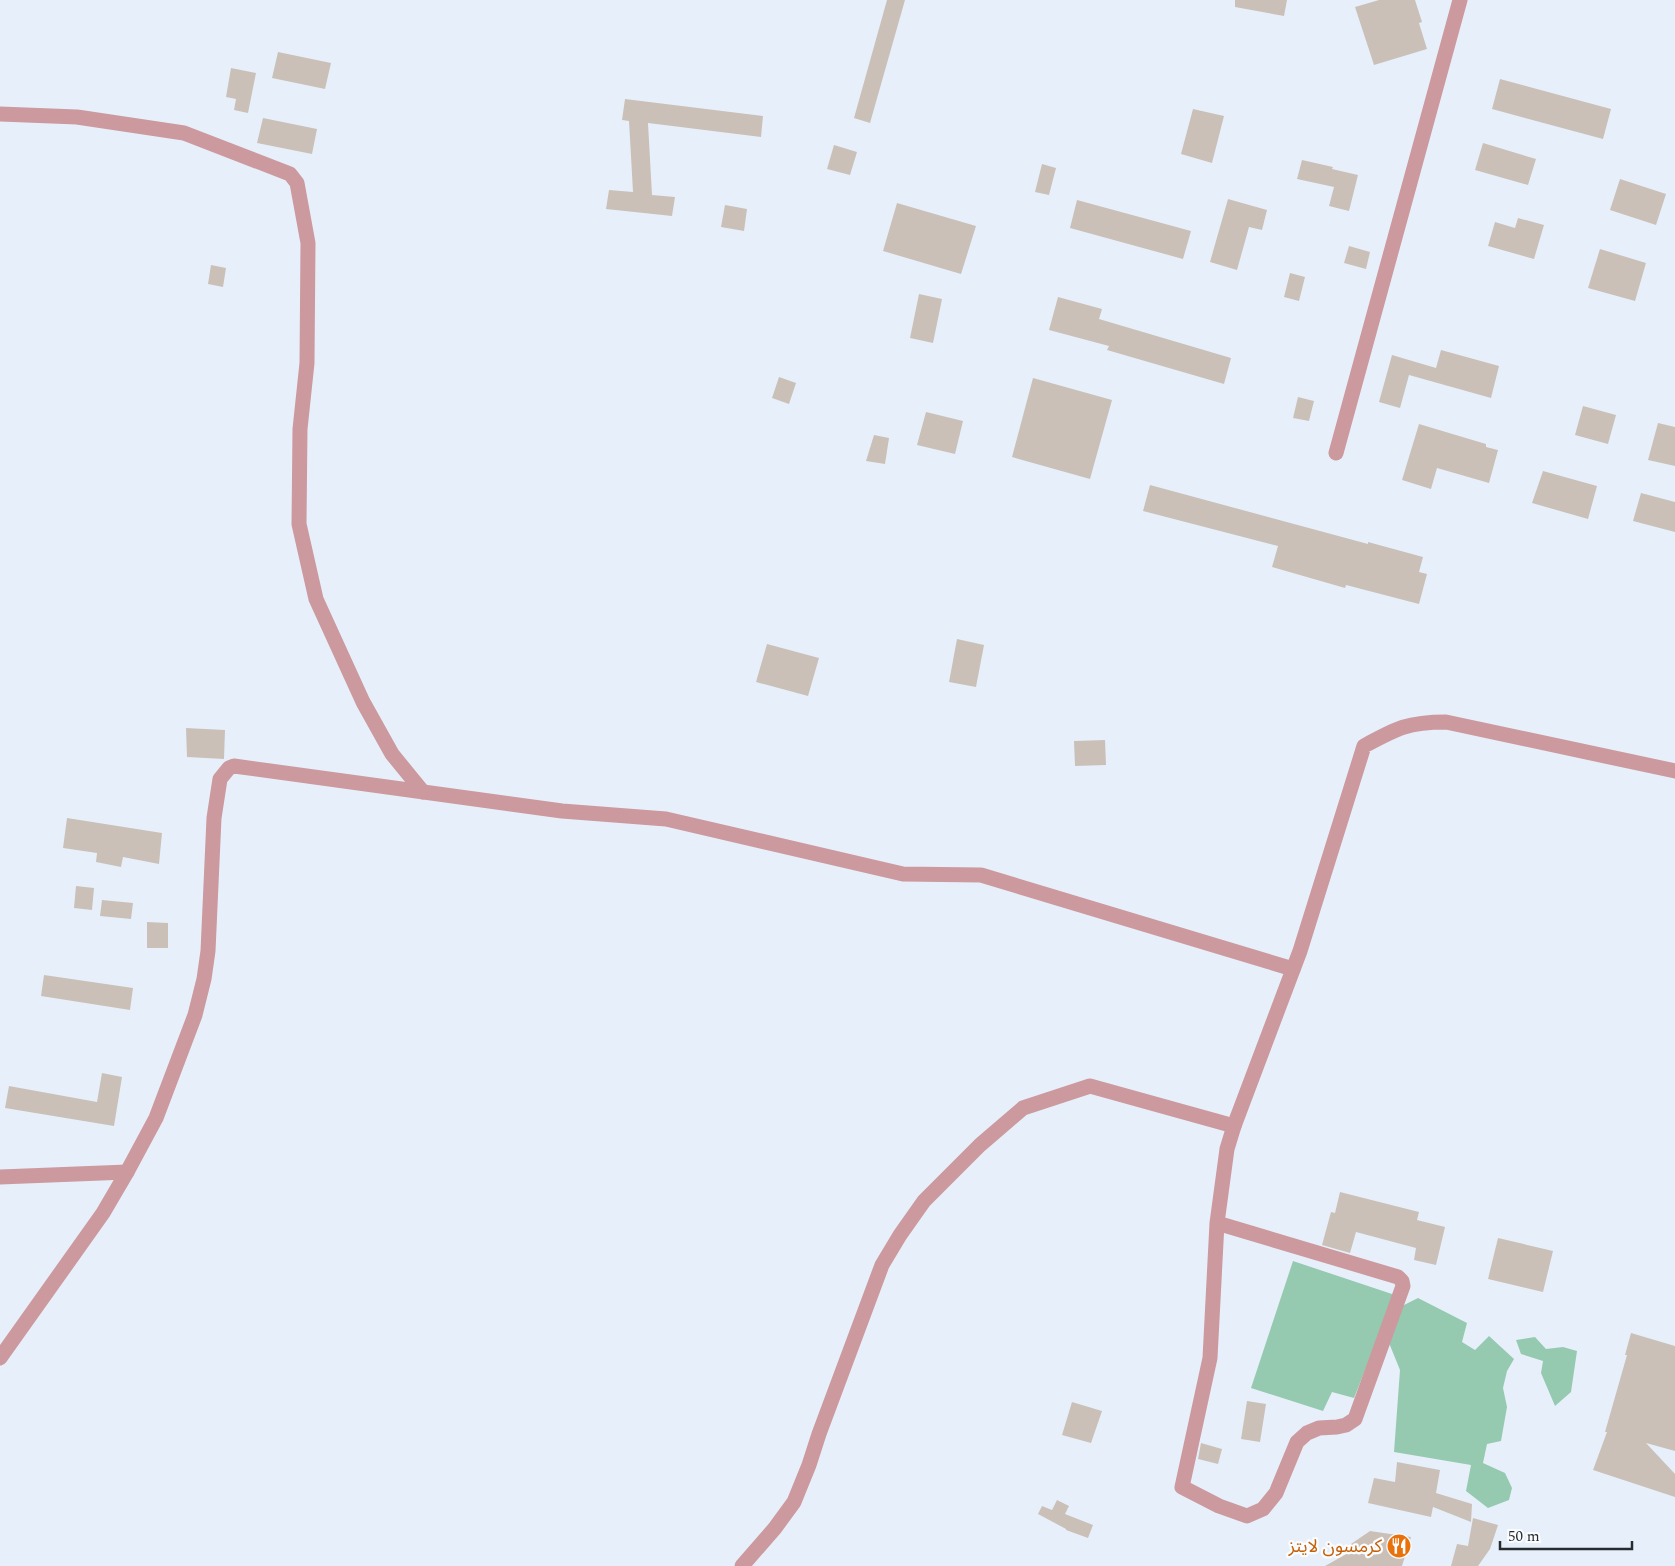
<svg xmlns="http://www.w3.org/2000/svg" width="1675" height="1566" font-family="Spectral,'Noto Sans Arabic',serif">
<rect width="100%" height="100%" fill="#e7f0fa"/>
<g fill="#95cab0">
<polygon points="1293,1261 1395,1295 1354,1398 1332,1392 1323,1411 1251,1388"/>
<polygon points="1418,1298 1467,1323 1462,1342 1475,1350 1489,1336 1514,1359 1507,1371 1503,1388 1507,1407 1501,1441 1487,1444 1483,1463 1505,1473 1512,1488 1509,1500 1488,1508 1466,1491 1471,1465 1394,1452 1400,1370 1387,1338 1400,1307"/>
<polygon points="1535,1337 1546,1349 1563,1347 1577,1351 1571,1392 1555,1406 1541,1373 1543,1361 1521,1354 1516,1340"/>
</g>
<g fill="#cac0b8">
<polygon points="887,0 905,0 870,123 854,118"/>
<polygon points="1235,0 1287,0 1284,16 1235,7"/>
<polygon points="1379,0 1415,0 1422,22 1419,23 1427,49 1374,65 1355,7"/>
<polygon points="278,52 331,63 325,89 272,78"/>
<polygon points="231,68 256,73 248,113 234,110 236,99 226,97"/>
<polygon points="1500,79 1611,109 1603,139 1492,109"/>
<polygon points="625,99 763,116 761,137 648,123 652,195 675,197 672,216 606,209 609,190 633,192 629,121 622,120"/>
<polygon points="1193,109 1224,116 1212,163 1181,154"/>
<polygon points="263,118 317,129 312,154 257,143"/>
<polygon points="1483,143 1536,159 1528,185 1475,170"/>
<polygon points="834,145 857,152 850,175 827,169"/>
<polygon points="1302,160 1333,167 1332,169 1358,175 1349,211 1329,206 1334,187 1297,179"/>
<polygon points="1042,164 1056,168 1049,195 1035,192"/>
<polygon points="1620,179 1666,194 1656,225 1610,210"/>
<polygon points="1228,199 1267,210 1262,230 1249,227 1237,270 1210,262"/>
<polygon points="1077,200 1191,231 1183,259 1070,228"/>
<polygon points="897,203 976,226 961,274 883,251"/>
<polygon points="725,205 747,209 744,231 721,227"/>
<polygon points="1518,218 1544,225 1534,259 1488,246 1495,222 1515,228"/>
<polygon points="1349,246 1370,252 1366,269 1344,263"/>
<polygon points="1600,249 1646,263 1635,301 1588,288"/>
<polygon points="211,265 226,268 223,287 208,284"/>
<polygon points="1290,273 1305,277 1299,301 1284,297"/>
<polygon points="919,294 942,299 933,343 910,338"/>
<polygon points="1058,297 1102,309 1099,319 1231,358 1224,384 1107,350 1109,346 1049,330"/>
<polygon points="1441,350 1499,366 1491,398 1409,375 1400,408 1379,402 1392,355 1436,368"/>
<polygon points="779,377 796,383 789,404 772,398"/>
<polygon points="1033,378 1112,400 1090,479 1012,457"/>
<polygon points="1298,397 1314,401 1309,421 1293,418"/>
<polygon points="1583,406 1616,415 1608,444 1575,435"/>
<polygon points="926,412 963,421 955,454 917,445"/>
<polygon points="1658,423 1675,427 1675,466 1648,460"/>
<polygon points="1419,424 1486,444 1486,447 1498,450 1489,483 1437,468 1431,489 1402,480"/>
<polygon points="874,435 889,438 885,464 866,461"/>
<polygon points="1543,471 1597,486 1588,519 1532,503"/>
<polygon points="1150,485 1368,544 1368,542 1423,557 1419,572 1427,574 1419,604 1346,585 1345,588 1272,567 1278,546 1143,511"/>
<polygon points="1641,493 1675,502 1675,532 1633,521"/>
<polygon points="957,639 984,645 976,687 949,682"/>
<polygon points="767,644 819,658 808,696 756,682"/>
<polygon points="186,728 225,730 224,759 187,757"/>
<polygon points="1105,740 1106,765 1075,766 1074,741"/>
<polygon points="67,818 162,833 159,864 123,857 121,867 96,862 97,853 63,848"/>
<polygon points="76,886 94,888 92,910 74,908"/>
<polygon points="102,900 133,903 131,919 100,916"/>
<polygon points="147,922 168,923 168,948 147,948"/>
<polygon points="44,975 133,988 130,1010 41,996"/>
<polygon points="102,1073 122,1077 114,1126 5,1108 9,1086 97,1102"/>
<polygon points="1340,1192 1419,1212 1417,1220 1445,1227 1436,1265 1414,1260 1416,1248 1356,1232 1350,1253 1322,1245 1331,1212 1335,1213"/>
<polygon points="1498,1238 1553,1251 1543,1292 1488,1279"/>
<polygon points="1631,1333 1675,1346 1675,1451 1646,1443 1675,1474 1675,1497 1593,1470 1607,1432 1605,1432 1627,1355 1625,1355"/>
<polygon points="1247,1401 1266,1404 1260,1442 1241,1439"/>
<polygon points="1072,1402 1102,1411 1091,1443 1062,1435"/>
<polygon points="1201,1443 1222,1449 1218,1464 1198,1459"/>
<polygon points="1397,1462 1440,1470 1436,1493 1472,1504 1471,1522 1433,1507 1431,1517 1368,1503 1374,1478 1395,1482"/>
<polygon points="1057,1500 1069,1506 1065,1514 1093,1525 1088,1538 1066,1530 1066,1529 1038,1514 1042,1506 1052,1510"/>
<polygon points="1473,1518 1498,1525 1490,1549 1478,1566 1451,1566 1457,1544 1468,1546"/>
<polygon points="1370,1531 1411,1537 1402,1566 1325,1566 1350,1552 1351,1544"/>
</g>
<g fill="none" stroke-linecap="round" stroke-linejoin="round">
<g stroke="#cc999f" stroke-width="15">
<polyline points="0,114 77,117 184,133 290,174 297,183 308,243 307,363 300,429 299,524 316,599 363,702 392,754 423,792"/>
<polyline points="1336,453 1460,0"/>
<polyline points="0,1177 127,1172"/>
<polyline points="1217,1223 1398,1277 1402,1281 1403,1286 1355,1419 1346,1425 1337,1427 1319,1428 1307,1433 1297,1442 1276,1493 1263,1509 1247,1516 1219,1506 1182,1487 1210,1358 1217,1223 1227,1149 1234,1126"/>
<polyline points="0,1358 103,1213 127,1172 156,1118 195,1015 204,979 208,951 214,818 220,779 229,768 234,766 562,811 666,819 903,874 981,875 1293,969"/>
<path d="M742 1566 775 1528 794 1502 809 1465 819 1434 882 1265 900 1235 924 1201 980 1145 1023 1108 1090 1086 1234 1126 1300 951 1364 746C1397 728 1408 722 1446 722L1675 771"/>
</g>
</g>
<defs>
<symbol id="restaurant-disc" viewBox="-11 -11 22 22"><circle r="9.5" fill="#e8710a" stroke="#fbfcfe"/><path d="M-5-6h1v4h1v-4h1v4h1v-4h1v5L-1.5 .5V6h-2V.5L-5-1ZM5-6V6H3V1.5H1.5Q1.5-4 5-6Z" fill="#fff"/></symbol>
</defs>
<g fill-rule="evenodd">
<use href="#restaurant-disc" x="1385" y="1532" width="28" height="28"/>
</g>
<g text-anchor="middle" stroke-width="4.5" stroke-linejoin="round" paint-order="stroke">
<g font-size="18" fill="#c56008" stroke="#fbfcfe" text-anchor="end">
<text x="1382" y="1552">كرمسون لايتز</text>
</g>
</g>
<path d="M1500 1541v8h132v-8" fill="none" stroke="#272a2e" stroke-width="2.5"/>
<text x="1508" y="1541" font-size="15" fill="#272a2e" stroke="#fbfcfe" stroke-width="4" paint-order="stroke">50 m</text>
</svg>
